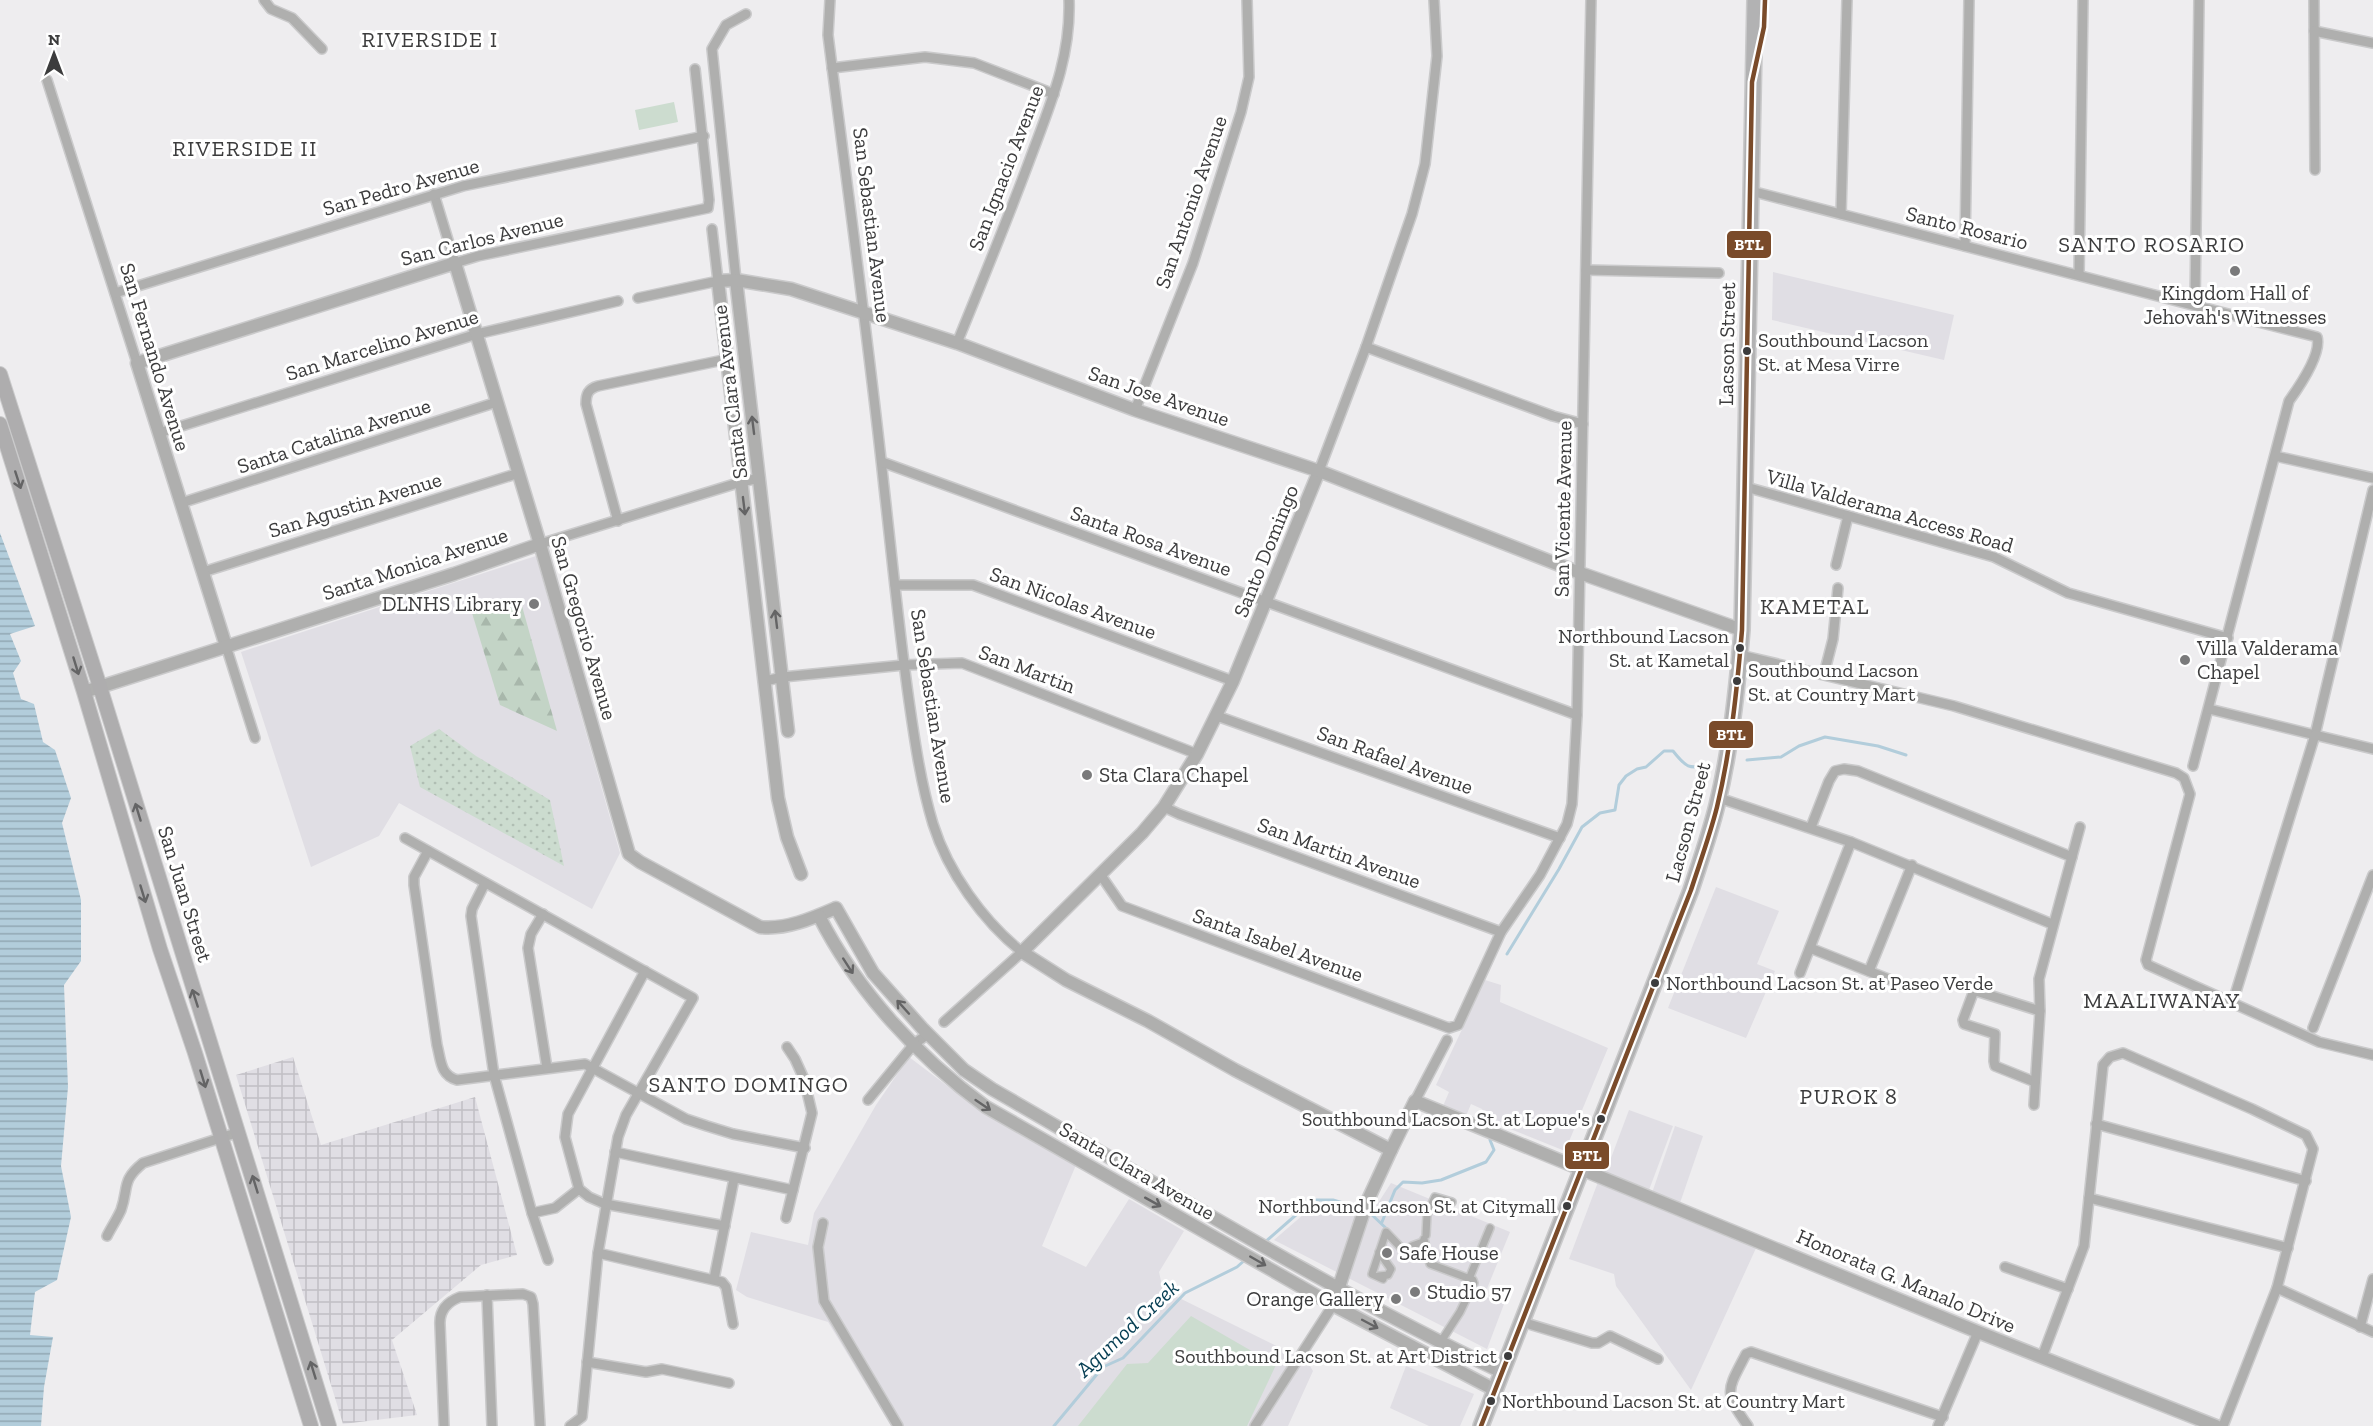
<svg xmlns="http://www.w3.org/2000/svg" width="2373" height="1426" font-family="'Zilla Slab',serif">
<defs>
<pattern id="industrial-grid" width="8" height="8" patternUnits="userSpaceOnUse" patternTransform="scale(1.5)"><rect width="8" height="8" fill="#e0dee4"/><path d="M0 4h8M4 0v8" fill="none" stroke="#c1bfc4"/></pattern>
<pattern id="grass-dots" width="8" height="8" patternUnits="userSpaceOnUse" patternTransform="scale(1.5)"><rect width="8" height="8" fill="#ccdccf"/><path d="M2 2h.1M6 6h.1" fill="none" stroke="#b0beb3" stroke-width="1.8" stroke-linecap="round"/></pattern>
<pattern id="forest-firs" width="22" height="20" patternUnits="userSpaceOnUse" patternTransform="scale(1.5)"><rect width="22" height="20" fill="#c3d4c6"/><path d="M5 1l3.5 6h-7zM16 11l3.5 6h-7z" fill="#a8b7ab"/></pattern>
<pattern id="water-rules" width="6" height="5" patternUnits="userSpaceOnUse" patternTransform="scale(1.5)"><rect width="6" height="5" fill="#b2cddb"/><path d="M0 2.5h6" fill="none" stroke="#92a8b3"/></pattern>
</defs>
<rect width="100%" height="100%" fill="#eeedef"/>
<g fill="#e0dee4">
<polygon points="1773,272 1954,315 1944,360 1772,320"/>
<polygon points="536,556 620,853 592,909 399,803 379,836 311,867 241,652"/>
<polygon points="1716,887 1779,911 1757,964 1775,971 1746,1038 1668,1008"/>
<polygon points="1485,980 1501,985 1500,1002 1608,1048 1565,1151 1488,1120 1482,1109 1471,1104 1466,1116 1443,1106 1449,1092 1436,1085"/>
<polygon points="909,1057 978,1109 1076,1165 1042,1246 1086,1267 1129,1199 1184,1231 1159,1272 1163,1290 1307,1361 1313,1371 1288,1426 891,1426 828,1322 747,1297 736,1290 751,1232 808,1245 814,1213 876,1105"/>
<polygon points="1629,1110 1673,1126 1649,1190 1605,1174"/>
<polygon points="1675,1126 1703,1136 1680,1203 1652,1193"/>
<polygon points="1598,1182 1757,1246 1691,1390 1616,1286 1614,1274 1569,1259"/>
<polygon points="1391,1183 1510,1232 1484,1296 1504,1304 1487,1349 1274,1240 1311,1208 1333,1204 1371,1214"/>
<polygon points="1406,1366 1474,1394 1460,1426 1429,1426 1390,1408"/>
</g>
<polygon fill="url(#industrial-grid)" points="293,1057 321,1145 475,1097 517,1255 481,1265 392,1340 417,1415 343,1424 236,1075"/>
<polygon fill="url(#grass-dots)" points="439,729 476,756 550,800 564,866 420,787 410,746"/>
<polygon fill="url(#forest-firs)" points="520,599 557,731 500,705 472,613"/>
<g fill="#ccdccf">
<polygon points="674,102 678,122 639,130 635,110"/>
<polygon points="1191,1316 1276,1365 1247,1426 1078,1426 1127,1364 1148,1363"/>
</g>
<polygon fill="url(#water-rules)" points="0,533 35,626 10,634 21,661 13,673 21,699 34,704 43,742 55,750 71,798 62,823 81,900 81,961 64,985 68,1087 61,1166 71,1217 57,1280 35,1292 30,1335 53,1337 44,1387 41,1426 0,1426"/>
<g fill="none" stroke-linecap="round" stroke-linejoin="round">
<g stroke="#b2cddb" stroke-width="3">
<polyline points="1747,760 1781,757 1799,746 1825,737 1878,746 1906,755"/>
<path d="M1507 954 1559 869 1582 827 1600 813 1615 810 1619 785 1626 776 1637 769 1646 767 1664 751H1673C1688 770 1689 768 1711 765"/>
<polyline points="1369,1212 1390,1232"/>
<polyline points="1382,1222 1395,1190 1403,1182 1422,1183 1441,1180 1486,1162 1494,1150 1490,1140"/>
<polyline points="1264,1243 1313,1200 1333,1200 1360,1208"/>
<polyline points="1054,1426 1103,1367 1123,1358 1185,1293 1237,1267 1246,1259"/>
</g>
<defs>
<g id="pedestrian">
<polyline points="1426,1235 1427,1215 1435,1197 1452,1202"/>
<polyline points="1424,1239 1430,1264 1473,1280 1474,1283 1460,1312 1440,1343"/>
<polyline points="1379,1276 1388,1275 1391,1269 1379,1252"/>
<polyline points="1383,1279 1372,1274 1386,1232 1405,1252 1412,1246 1423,1242"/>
<polyline points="1469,1279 1490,1228"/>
</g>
<g id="minor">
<polyline points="264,0 271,9 292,18 322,49"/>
<path d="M830 0 828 35C847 186 868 336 884 487 892 558 899 630 909 701 915 743 921 784 933 824 948 872 983 921 1022 952L944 1022"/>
<polyline points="2314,0 2315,170"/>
<polyline points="2314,31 2373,43"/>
<polyline points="832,68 925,57 974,63 1054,94"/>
<polyline points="47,80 137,363"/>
<path d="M1751 191 2317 337C2322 354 2299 387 2289 401L2193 766"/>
<polyline points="434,194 455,263 478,256 708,208 709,200 695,69"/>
<polyline points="1841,214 1847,0"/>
<polyline points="1965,246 1969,0"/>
<polyline points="1586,270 1719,273"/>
<polyline points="2079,275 2083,0"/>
<polyline points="736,280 712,49 726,25 746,14"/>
<polyline points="115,293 463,186 704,136"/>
<polyline points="638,298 718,281 712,229"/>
<polyline points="2195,305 2199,0"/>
<path d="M957 343C982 282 1007 221 1030 159 1050 105 1071 58 1069 0"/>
<polyline points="1366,347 1553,416 1583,424"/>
<polyline points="1135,410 1193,263 1241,112 1249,77 1247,0"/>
<polyline points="159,433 477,334 618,301"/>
<polyline points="2275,456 2373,478"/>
<polyline points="882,462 1577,715"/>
<polyline points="1319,471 1366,347 1412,214 1425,164 1437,56 1434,0"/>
<polyline points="1746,487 1994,557 2068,593 2228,638"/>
<polyline points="181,503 497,402"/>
<path d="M618 521 586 404C586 394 588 389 598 386L728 359"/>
<polyline points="540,544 741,482 760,478"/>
<polyline points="1836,565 1848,516"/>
<polyline points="203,572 519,473"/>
<polyline points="895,585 973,585 1233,681"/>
<polyline points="226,646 255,738"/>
<polyline points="1740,655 1954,706 2176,773 2184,778 2190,794 2146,960 2148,965 2319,1042 2373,1055"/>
<polyline points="1824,674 1833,639 1838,588"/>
<polyline points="765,681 783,677 904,665 962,663 1197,754"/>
<polyline points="2209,709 2315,735 2373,490"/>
<polyline points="1217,716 1560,838"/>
<polyline points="1719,798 1851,842 2052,924"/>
<polyline points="1164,807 1179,814 1501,932"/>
<polyline points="1811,827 1829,781 1835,771 1844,769 1858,771 2072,857"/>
<polyline points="405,838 693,998 626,1115 618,1137 598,1253 582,1417 570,1426"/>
<path d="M428 851 414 877V885L437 1045C441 1060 440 1075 457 1080L585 1064 686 1119 707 1126 733 1134 805 1148"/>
<polyline points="1100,874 1122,906 1449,1028 1458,1025 1501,932 1540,875 1567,824 1572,804 1577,715 1591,0"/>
<polyline points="485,883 472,909 471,916 494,1075 532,1213 548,1260"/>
<polyline points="543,914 531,934 528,948 547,1068"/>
<polyline points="1810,948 1901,984"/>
<polyline points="645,971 568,1114 565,1137 579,1189 589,1197 605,1204 725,1226"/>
<polyline points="1869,971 1912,865"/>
<polyline points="1800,973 1851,842"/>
<polyline points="2235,995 2315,735 2373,749"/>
<polyline points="2313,1028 2373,875"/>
<polyline points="2035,1082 1995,1066 1994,1061 1995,1034 1964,1024 1963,1020 1973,993 1976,991 2040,1011"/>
<polyline points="868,1100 914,1044 928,1034"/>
<polyline points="1415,1101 1447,1040"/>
<polyline points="2034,1105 2040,1011 2039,979 2080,827"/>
<polyline points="2096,1124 2306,1181"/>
<polyline points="615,1152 793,1190"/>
<polyline points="2089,1198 2288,1248"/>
<polyline points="532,1213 555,1208 579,1189"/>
<polyline points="786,1218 812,1113 804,1079 795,1059 787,1047"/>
<polyline points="823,1223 818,1247 824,1301 898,1426"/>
<path d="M107 1236C111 1228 117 1219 121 1210 129 1187 121 1181 143 1163L239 1132"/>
<polyline points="598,1253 722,1282 726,1287 733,1324"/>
<polyline points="2005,1267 2068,1289"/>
<polyline points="714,1279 734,1179"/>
<polyline points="2277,1288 2373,1332"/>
<polyline points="487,1295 492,1426"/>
<polyline points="1522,1322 1592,1343 1598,1343 1610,1336 1658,1359"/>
<polyline points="2360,1327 2373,1279"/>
<polyline points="2042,1357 2084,1246 2103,1065 2110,1057 2123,1053 2252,1109 2306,1135 2313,1149 2277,1288 2223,1426"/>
<polyline points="587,1362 646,1372 662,1369 729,1383"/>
<path d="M444 1426 440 1325C439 1311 447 1302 460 1297L523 1294 531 1297 533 1304 540 1426"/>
<polyline points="1255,1426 1333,1305"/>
<path d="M1748 1426C1723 1391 1727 1391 1746 1354L1751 1352 1943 1417"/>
<polyline points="1938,1426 1978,1332"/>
</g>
<g id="tertiary">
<polyline points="736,280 788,731"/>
<polyline points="1319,471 1233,681 1197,754 1164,807 1142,833 1022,952 1066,980 1148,1021 1235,1070 1391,1150 1367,1202 1333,1305"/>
<path d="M226 646 137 363 455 263 540 544 629 854 640 862 760 927C786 930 813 918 836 908L873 973 922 1028 964 1070 992 1089C1161 1186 1327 1289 1502 1372"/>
<polyline points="84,692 454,574 540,544"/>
<polyline points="801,874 787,837 778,798 718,281 736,280 791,289 957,343 1135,410 1319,471 1580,573 1742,630"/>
<path d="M819 916C857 991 918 1057 986 1107L1333 1305 1495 1390"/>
<polyline points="1391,1150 1415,1101 1978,1332 2216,1426"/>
</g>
<g id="secondary">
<polyline points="0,374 100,687 329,1426"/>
<polyline points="0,424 84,692 160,949 195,1053 311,1426"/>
</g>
<path id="primary" d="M1481 1426 1691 890C1700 862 1710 834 1717 805 1731 747 1737 689 1742 630L1755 0"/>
</defs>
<use href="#pedestrian" stroke="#cacacb" stroke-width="10"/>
<use href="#minor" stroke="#cacacb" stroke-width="12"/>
<use href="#tertiary" stroke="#cacacb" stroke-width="15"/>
<use href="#secondary" stroke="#cacacb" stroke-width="16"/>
<use href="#primary" stroke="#cacacb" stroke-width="18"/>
<use href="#pedestrian" stroke="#afafae" stroke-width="7"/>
<use href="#minor" stroke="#afafae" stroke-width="9"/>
<use href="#tertiary" stroke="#afafae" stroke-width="12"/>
<use href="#secondary" stroke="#aeadae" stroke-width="14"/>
<use href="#primary" stroke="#b2b2b3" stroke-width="15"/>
<defs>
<path id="bus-1" d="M1481 1426 1691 890C1700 862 1710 835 1717 807 1731 749 1737 689 1742 630L1752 82 1764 27 1765 0"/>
</defs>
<use href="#bus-1" stroke="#fff" stroke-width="9"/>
<use href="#bus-1" stroke="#7a4b2a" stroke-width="4.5"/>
</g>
<defs><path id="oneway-shaft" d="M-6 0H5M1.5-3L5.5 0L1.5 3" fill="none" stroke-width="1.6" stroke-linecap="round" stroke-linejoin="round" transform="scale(1.5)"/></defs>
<g stroke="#646465">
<use href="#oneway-shaft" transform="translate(753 425) rotate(-97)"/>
<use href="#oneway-shaft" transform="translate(18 480) rotate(72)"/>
<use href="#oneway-shaft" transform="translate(744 506) rotate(83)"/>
<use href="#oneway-shaft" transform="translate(776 619) rotate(-97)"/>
<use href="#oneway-shaft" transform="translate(76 666) rotate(73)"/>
<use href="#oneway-shaft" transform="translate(138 812) rotate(-107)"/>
<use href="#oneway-shaft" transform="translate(143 894) rotate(73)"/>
<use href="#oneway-shaft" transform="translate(848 966) rotate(57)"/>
<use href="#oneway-shaft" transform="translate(195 998) rotate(-108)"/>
<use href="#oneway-shaft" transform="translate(903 1007) rotate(-132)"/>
<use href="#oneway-shaft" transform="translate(203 1079) rotate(73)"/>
<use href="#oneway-shaft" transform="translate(983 1105) rotate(34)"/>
<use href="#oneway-shaft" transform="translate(255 1184) rotate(-107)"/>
<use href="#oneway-shaft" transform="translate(1153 1202) rotate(29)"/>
<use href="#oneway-shaft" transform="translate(1258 1261) rotate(30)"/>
<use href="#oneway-shaft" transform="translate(1370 1324) rotate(28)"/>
<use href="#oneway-shaft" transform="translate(313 1370) rotate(-107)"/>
</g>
<g fill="#7a7a7b" stroke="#fff" stroke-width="2">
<circle cx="2235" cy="271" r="6"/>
<circle cx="534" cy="604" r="6"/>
<circle cx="2185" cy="660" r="6"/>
<circle cx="1087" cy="775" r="6"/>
<circle cx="1387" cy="1253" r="6"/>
<circle cx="1415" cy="1292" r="6"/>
<circle cx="1396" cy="1299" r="6"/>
</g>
<g fill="#3c3c3d" stroke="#fff" stroke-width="2">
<circle cx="1747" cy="351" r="5"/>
<circle cx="1740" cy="648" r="5"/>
<circle cx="1737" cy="681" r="5"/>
<circle cx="1655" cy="983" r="5"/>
<circle cx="1601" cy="1119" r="5"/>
<circle cx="1567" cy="1206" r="5"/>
<circle cx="1508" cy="1356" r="5"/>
<circle cx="1491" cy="1401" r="5"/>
</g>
<g text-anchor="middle" stroke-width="6" stroke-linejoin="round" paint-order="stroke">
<g font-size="20" fill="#3c3c3d" stroke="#fff" text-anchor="start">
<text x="1758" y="347">Southbound Lacson<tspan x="1758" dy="24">St. at Mesa Virre</tspan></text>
<text x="1729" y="643" text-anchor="end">Northbound Lacson<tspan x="1729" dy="24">St. at Kametal</tspan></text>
<text x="1748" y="677">Southbound Lacson<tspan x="1748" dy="24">St. at Country Mart</tspan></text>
<text x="1666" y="990">Northbound Lacson St. at Paseo Verde</text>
<text x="1590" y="1126" text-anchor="end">Southbound Lacson St. at Lopue's</text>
<text x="1556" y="1213" text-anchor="end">Northbound Lacson St. at Citymall</text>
<text x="1497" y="1363" text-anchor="end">Southbound Lacson St. at Art District</text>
<text x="1502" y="1408">Northbound Lacson St. at Country Mart</text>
</g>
<g font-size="21" fill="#3c3c3d" stroke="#fff">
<text transform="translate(1006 168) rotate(-69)" y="7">San Ignacio Avenue</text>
<text transform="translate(401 187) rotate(-16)" y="7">San Pedro Avenue</text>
<text transform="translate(1191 202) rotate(-71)" y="7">San Antonio Avenue</text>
<text transform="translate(872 225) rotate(83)" y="7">San Sebastian Avenue</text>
<text transform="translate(1967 228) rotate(14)" y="7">Santo Rosario</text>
<text transform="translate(482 239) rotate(-14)" y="7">San Carlos Avenue</text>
<text transform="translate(1727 344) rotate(-89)" y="7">Lacson Street</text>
<text transform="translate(382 345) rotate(-17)" y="7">San Marcelino Avenue</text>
<text transform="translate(155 357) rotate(73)" y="7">San Fernando Avenue</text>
<text transform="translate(730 392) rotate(-97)" y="7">Santa Clara Avenue</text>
<text transform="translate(1159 396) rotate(19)" y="7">San Jose Avenue</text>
<text transform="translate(334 436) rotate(-18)" y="7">Santa Catalina Avenue</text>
<text transform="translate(355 505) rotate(-17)" y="7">San Agustin Avenue</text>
<text transform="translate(1563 509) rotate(-89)" y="7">San Vicente Avenue</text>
<text transform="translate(1890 511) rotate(16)" y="7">Villa Valderama Access Road</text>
<text transform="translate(1151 541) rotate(20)" y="7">Santa Rosa Avenue</text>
<text transform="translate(1266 551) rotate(-68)" y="7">Santo Domingo</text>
<text transform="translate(415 564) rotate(-18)" y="7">Santa Monica Avenue</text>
<text transform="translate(1073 603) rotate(20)" y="7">San Nicolas Avenue</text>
<text transform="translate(584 628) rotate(74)" y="7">San Gregorio Avenue</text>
<text transform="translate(1027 669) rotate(21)" y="7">San Martin</text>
<text transform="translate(933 706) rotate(81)" y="7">San Sebastian Avenue</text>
<text transform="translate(1395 760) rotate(20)" y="7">San Rafael Avenue</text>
<text transform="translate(1688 822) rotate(-75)" y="7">Lacson Street</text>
<text transform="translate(1339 853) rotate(20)" y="7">San Martin Avenue</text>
<text transform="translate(185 894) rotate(73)" y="7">San Juan Street</text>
<text transform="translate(1278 945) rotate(20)" y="7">Santa Isabel Avenue</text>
<text transform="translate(1137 1171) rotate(30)" y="7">Santa Clara Avenue</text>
<text transform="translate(1906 1281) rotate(23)" y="7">Honorata G. Manalo Drive</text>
</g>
<g font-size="21" fill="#3c3c3d" stroke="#fff" text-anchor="start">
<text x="2235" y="300" text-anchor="middle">Kingdom Hall of<tspan x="2235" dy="24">Jehovah's Witnesses</tspan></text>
<text x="522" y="611" text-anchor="end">DLNHS Library</text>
<text x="2197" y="655">Villa Valderama<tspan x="2197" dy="24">Chapel</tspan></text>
<text x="1099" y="782">Sta Clara Chapel</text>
<text x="1399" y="1260">Safe House</text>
<text x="1427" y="1299">Studio 57</text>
<text x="1384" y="1306" text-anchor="end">Orange Gallery</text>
</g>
<g font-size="22" letter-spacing="1.5" fill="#3c3c3d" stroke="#fff">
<text x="430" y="47">RIVERSIDE I</text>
<text x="245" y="156">RIVERSIDE II</text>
<text x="2152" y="252">SANTO ROSARIO</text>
<text x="1815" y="614">KAMETAL</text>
<text x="2162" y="1008">MAALIWANAY</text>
<text x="749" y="1092">SANTO DOMINGO</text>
<text x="1849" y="1104">PUROK 8</text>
</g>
<g font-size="22" font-style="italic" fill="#053d52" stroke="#fff">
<text transform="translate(1127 1328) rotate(-43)" y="8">Agumod Creek</text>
</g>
</g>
<g stroke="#fff" stroke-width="2">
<rect x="1726" y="230" width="46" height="29" rx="6" fill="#7a4b2a"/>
<rect x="1708" y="720" width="46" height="29" rx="6" fill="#7a4b2a"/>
<rect x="1564" y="1141" width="46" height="29" rx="6" fill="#7a4b2a"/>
</g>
<g font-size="16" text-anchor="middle" font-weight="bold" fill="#fff">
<text x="1749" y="250">BTL</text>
<text x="1731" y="740">BTL</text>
<text x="1587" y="1161">BTL</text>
</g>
<g transform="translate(54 54)" stroke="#ffffff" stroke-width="4.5" paint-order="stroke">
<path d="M0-4.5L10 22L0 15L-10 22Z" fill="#3c3c3d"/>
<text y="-9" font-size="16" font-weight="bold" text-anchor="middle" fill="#3c3c3d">N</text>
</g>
</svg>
